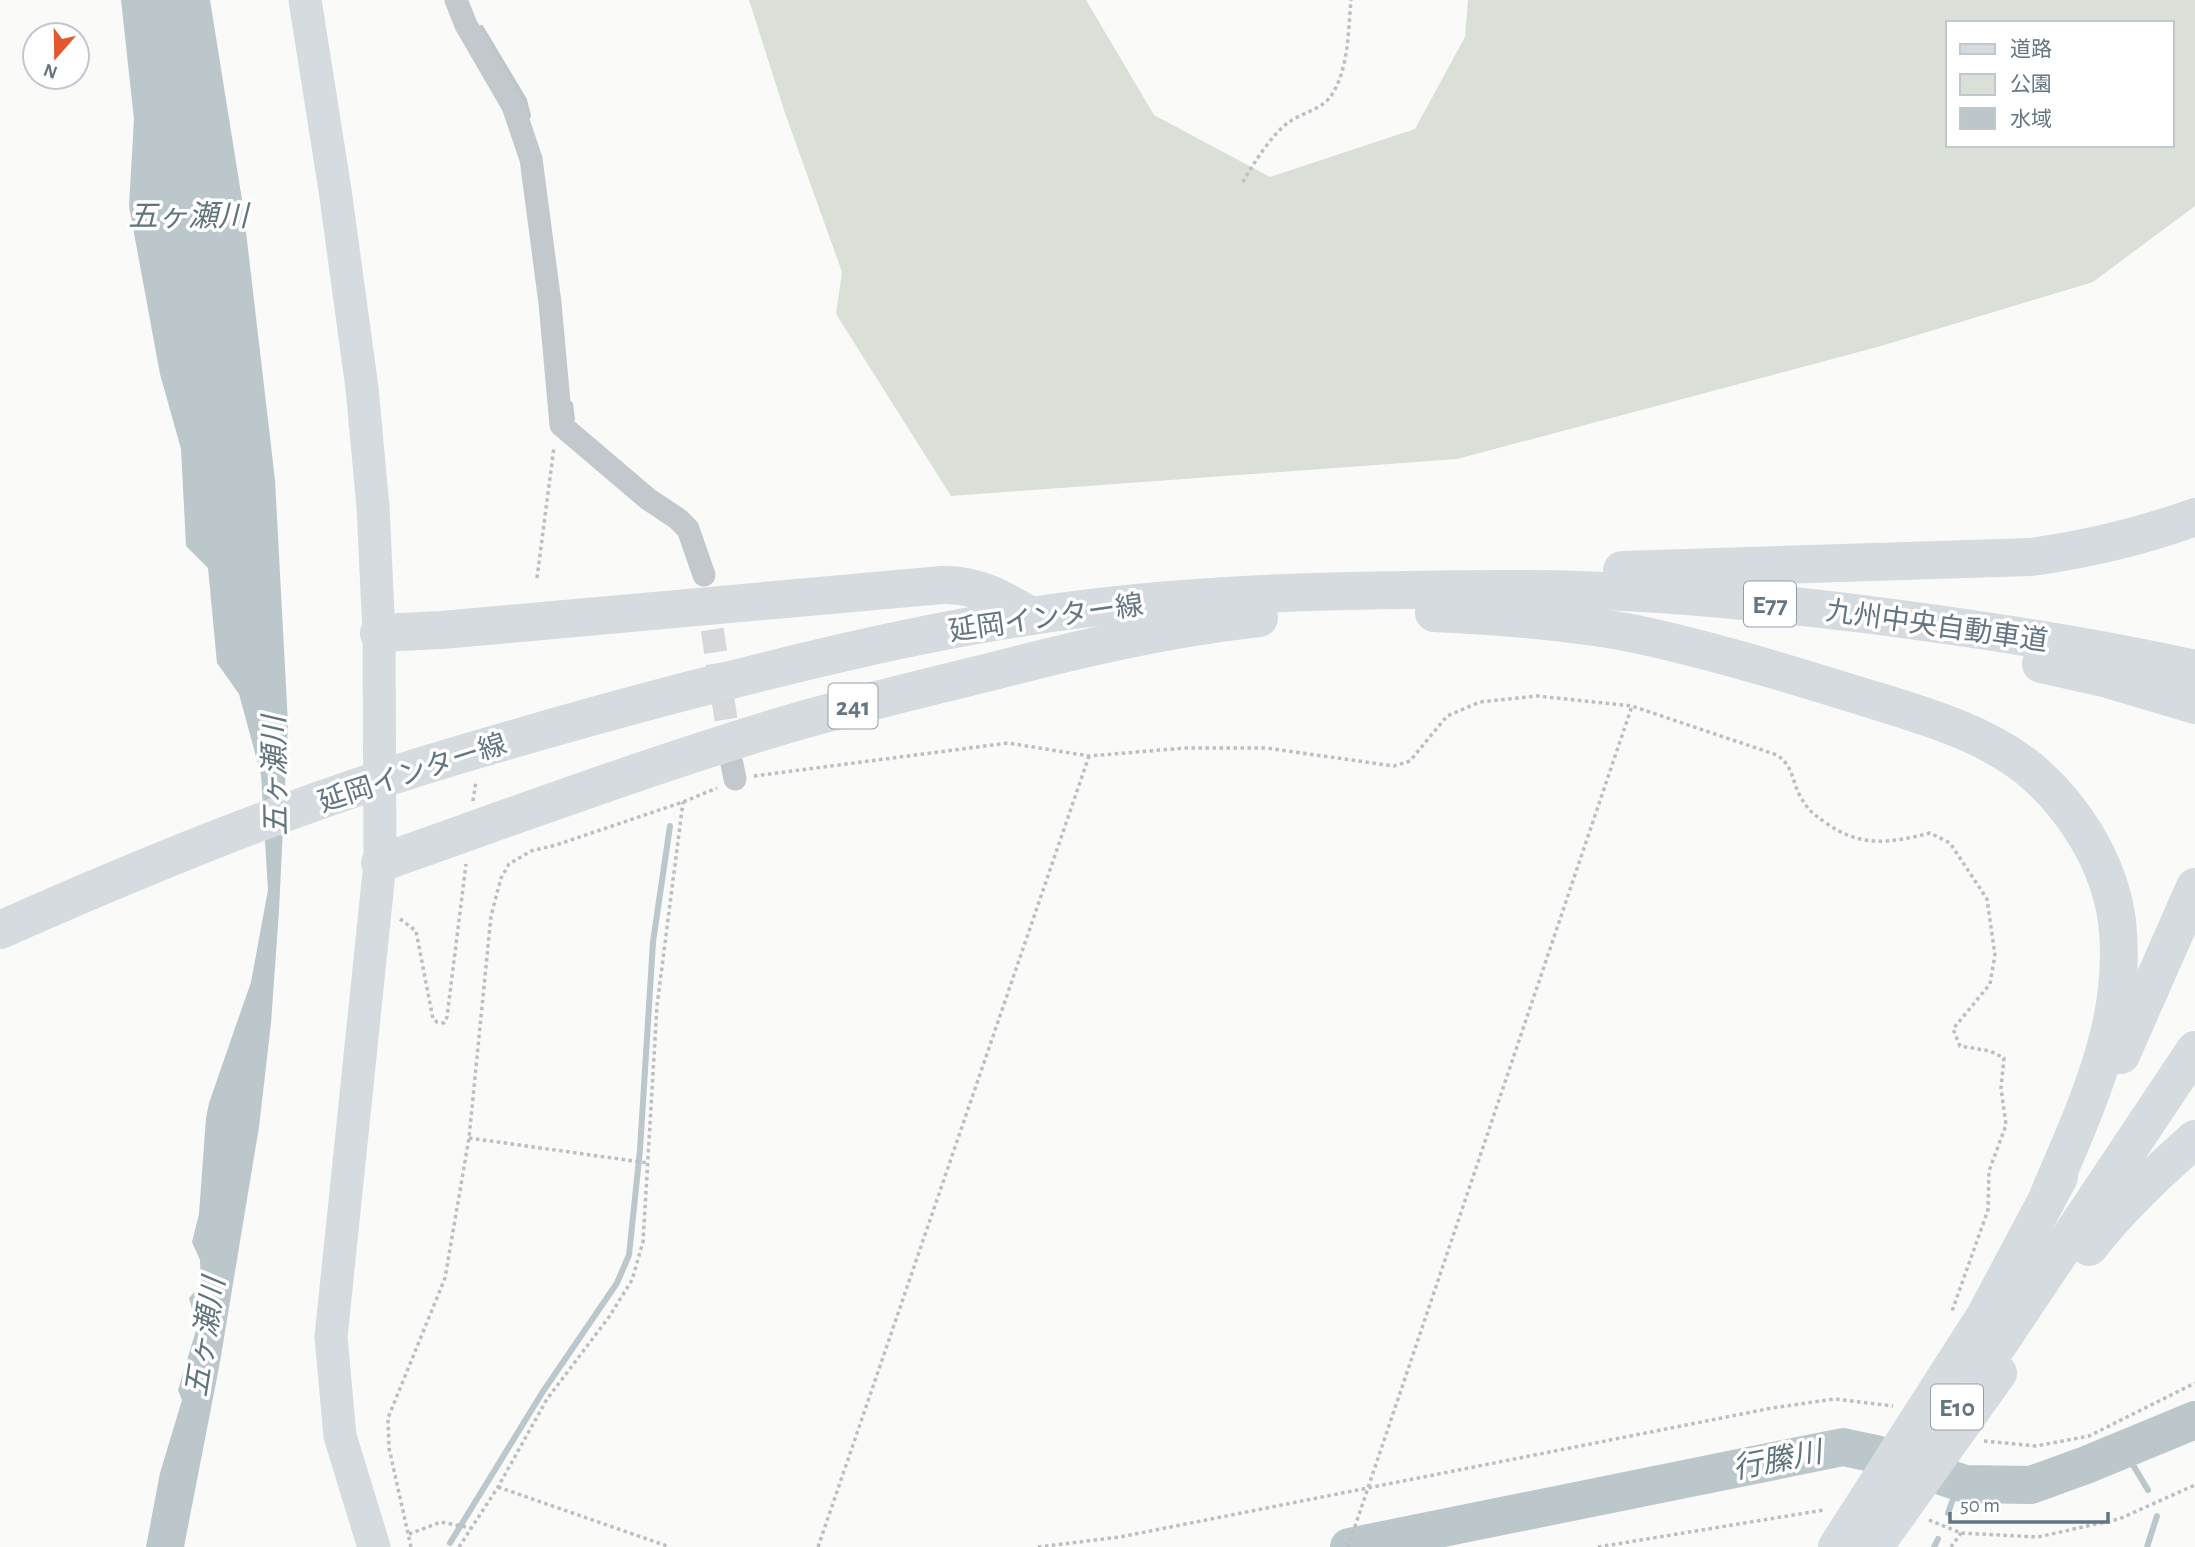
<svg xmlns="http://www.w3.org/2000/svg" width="2195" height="1547" font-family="'Alegreya Sans','Noto Sans JP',sans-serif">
<rect width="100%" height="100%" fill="#fafaf8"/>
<path fill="#dadfd7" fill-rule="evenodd" d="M749 0H1086L1154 115 1270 177 1415 129 1465 37 1468 0H2195V206L2093 282 1881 346 1457 459 951 496 836 314 842 272 785 113ZM1948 23H2172V145H1948Z"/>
<polygon fill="#bbc7cb" points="121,0 210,0 243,206 275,480 288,724 279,911 271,1023 259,1127 220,1362 184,1547 146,1547 160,1473 182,1400 178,1390 197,1327 189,1298 201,1285 200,1260 192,1242 199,1214 206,1118 209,1103 251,982 268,890 261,775 239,694 217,663 208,568 186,546 181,449 160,374 129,206 134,119"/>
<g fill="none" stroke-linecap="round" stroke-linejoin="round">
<g stroke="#bbc7cb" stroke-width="6">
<polyline points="481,28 524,100 528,116"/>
<polyline points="570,404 572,419"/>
<polyline points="2124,1450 2148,1490"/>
<polyline points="1948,1513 1959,1482"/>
<polyline points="450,1543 542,1393 617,1283 629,1255 640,1150 653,942 670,826"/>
<polyline points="1934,1547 1938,1539"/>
<polyline points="2147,1547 2157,1516"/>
</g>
<polyline stroke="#bbc7cb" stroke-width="38" points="1349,1547 1843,1447 1876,1454 1965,1484 2031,1485 2086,1465 2195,1420"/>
<polyline stroke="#d5d9db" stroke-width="23" stroke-dasharray="23 11" stroke-linecap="butt" points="707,596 731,752"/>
<g stroke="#bbbfc2" stroke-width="3.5" stroke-dasharray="3.5 3.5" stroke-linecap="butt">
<path d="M1243 182C1253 164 1272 134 1289 122 1302 113 1322 109 1331 96 1349 69 1348 31 1351 0"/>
<polyline points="537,578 554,447"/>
<path d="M754 776 1008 743 1089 756 1185 748H1266L1394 766 1410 761 1447 716 1480 702 1537 696 1632 706 1777 755C1794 767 1791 779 1800 796 1808 810 1813 814 1826 823 1861 848 1890 843 1930 833L1950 843 1987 899 1995 955 1990 984 1953 1029 1960 1046 1990 1051 2004 1058 2001 1088 2006 1125 1989 1171 1988 1210 1952 1311"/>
<polyline points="473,801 476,781"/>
<polyline points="400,919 416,931 433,1019 437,1022 444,1023 447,1017 466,864"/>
<polyline points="469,1138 648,1163"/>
<polyline points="1984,1441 2036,1446 2089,1436 2195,1383"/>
<polyline points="498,1487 670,1547"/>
<polyline points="1929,1520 1961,1533 2038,1537 2119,1519 2195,1485"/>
<polyline points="409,1534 441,1522 471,1528"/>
<polyline points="411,1547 389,1448 388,1418 445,1278 469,1138 491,916 501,878 509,864 531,851 556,845 683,802 717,788"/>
<polyline points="459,1547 498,1487 547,1399 609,1317 632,1280 643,1242 657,1006 683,802"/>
<polyline points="818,1547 1089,756"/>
<polyline points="1038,1547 1120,1537 1772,1408 1835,1399 1893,1406"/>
<polyline points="1348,1547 1632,706"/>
<polyline points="1598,1547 1824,1510"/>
<polyline points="1951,1547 1961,1533"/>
</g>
<g stroke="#c3c8cc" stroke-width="23">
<polyline points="456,0 466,25 513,106 531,159 550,303 561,425 648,499 678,519 688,529 704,575"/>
<polyline points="732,764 735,779"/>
</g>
<polyline stroke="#d6dbdf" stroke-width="33" points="305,0 335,190 362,388 373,507 379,633 380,863 331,1337 340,1436 374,1547"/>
<g stroke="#d6dbdf" stroke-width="38">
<path d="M1622 570 2031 557C2089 549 2140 537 2195 517"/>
<path d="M1434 613C1501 616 1569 621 1636 634 1711 650 1784 672 1857 695 1915 713 1980 730 2028 768 2073 805 2109 862 2117 921 2129 1022 2085 1108 2047 1199"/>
<path d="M379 633 442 630 942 585C977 584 1002 599 1031 616"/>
<polyline points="2041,664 2108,679 2195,705"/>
<path d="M380 863C514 816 648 766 785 725 853 705 921 689 990 672 1079 649 1167 628 1259 618"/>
<path d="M0 930C138 869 278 811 422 766 508 740 595 715 683 692 796 663 909 635 1025 617 1152 597 1281 591 1409 590 1465 589 1522 588 1578 590 1676 593 1774 603 1871 615 1980 629 2088 645 2195 669"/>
<polyline points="2121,1055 2195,887"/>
<path d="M2089 1247C2120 1207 2157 1173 2195 1139"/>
<polyline points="1970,1387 2195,1050"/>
<polyline points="1837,1547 1985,1316 2059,1177"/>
<polyline points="1874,1547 1998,1373"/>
</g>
</g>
<g text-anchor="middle" stroke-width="7" stroke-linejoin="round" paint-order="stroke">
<g fill="#fff" stroke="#939fa8" stroke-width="2">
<rect x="1744" y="581.5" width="52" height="45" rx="5"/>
<rect x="828.5" y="683.5" width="49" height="45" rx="5"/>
<rect x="1931" y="1384.5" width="52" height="45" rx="5"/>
</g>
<g font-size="26" font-weight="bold" fill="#657683">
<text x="1770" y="613">E77</text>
<text x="853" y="715">241</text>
<text x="1957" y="1416">E10</text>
</g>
<g font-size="28" fill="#657683" stroke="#fff">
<text transform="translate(1046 617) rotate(-8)" y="10">延岡インター線</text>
<text transform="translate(1937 625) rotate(8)" y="10">九州中央自動車道</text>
<text transform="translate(412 772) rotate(-18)" y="10">延岡インター線</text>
</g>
<g font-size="30" font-style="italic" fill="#60757c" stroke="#fff">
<text x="188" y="226">五ヶ瀬川</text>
<text transform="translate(275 776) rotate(-91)" y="10">五ヶ瀬川</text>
<text transform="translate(205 1337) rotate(-81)" y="10">五ヶ瀬川</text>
<text transform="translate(1777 1460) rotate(-11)" y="10">行縢川</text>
</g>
</g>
<rect x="1946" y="21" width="228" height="126" fill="#ffffff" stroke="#c1c8cd" stroke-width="2"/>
<rect x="1960" y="44" width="35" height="10" fill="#d6dbdf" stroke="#c1c8cd" stroke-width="2"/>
<text x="2010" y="56" font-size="21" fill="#657683">道路</text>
<rect x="1960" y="74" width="35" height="21" fill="#dadfd7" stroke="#c1c8cd" stroke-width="2"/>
<text x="2010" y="91" font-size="21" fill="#657683">公園</text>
<rect x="1960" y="108" width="35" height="21" fill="#bbc7cb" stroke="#c1c8cd" stroke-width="2"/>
<text x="2010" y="126" font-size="21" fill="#657683">水域</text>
<g transform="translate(56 56) rotate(200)"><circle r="33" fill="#ffffff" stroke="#c1c8cd" stroke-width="2"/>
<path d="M0-5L12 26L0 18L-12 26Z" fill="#e4572e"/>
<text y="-10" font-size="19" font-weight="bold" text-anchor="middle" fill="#657683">N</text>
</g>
<path d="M1950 1512v10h158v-10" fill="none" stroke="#657683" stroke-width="3.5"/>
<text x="1960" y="1512" font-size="21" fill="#657683" stroke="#ffffff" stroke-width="5" paint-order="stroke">50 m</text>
</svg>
